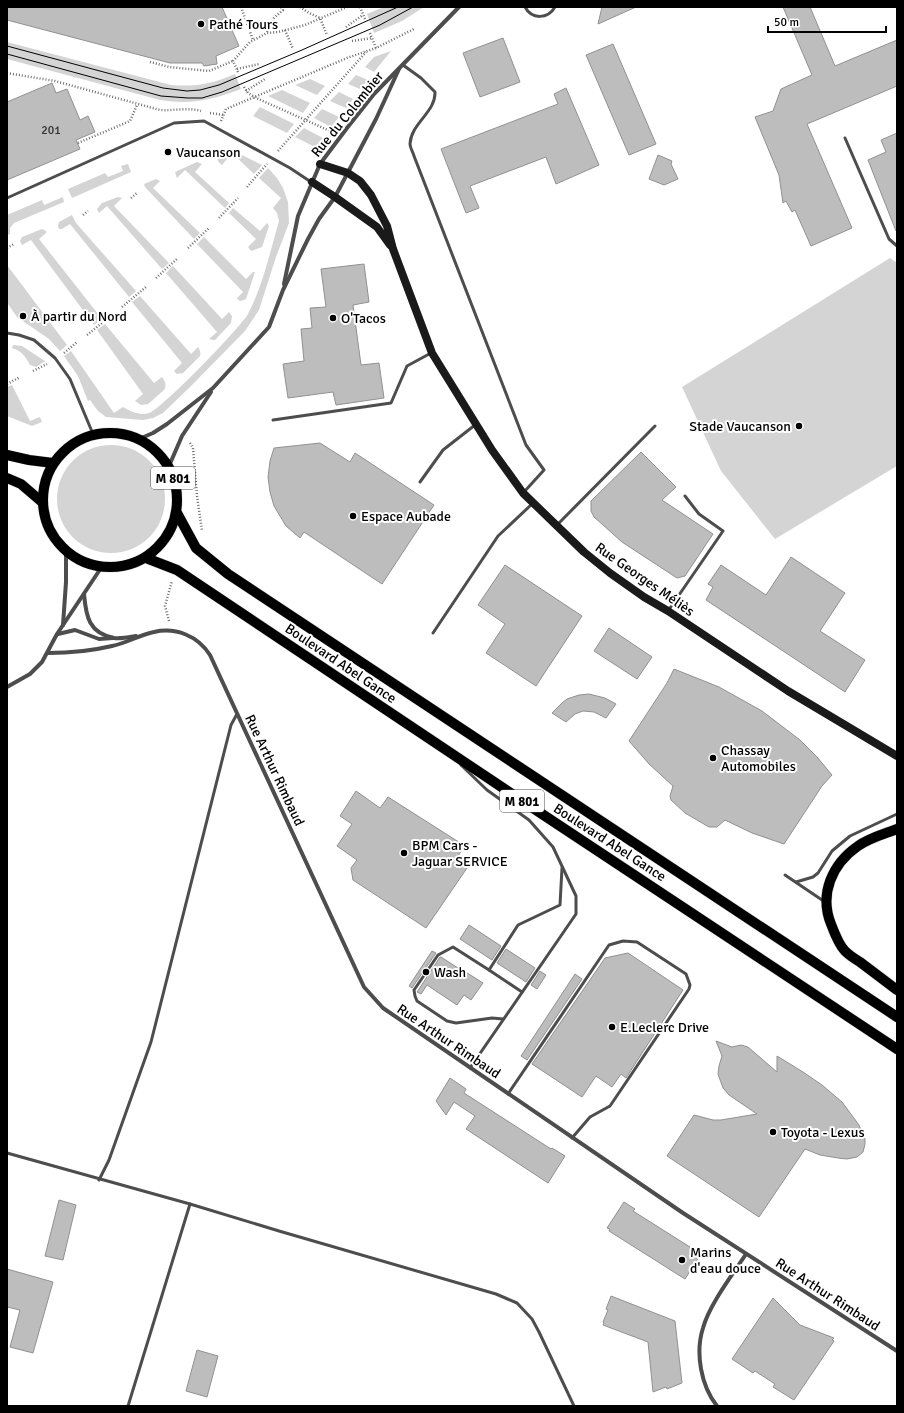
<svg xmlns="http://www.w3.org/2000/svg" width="904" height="1413" font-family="Signika,sans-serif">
<rect width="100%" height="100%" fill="#fff"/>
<g fill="#d4d4d4">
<polygon points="384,7 424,7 402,21 374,33 367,14"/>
<path d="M7 42 171 85C196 87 212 84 235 74L241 89C211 100 192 105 160 100L7 59Z"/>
<polygon points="391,51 374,72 365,67 374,57"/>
<polygon points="356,75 368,80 360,89 348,84"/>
<polygon points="310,79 325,86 317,95 295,85"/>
<polygon points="282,90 310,103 303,113 268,96"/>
<polygon points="339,92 353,99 346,108 330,101"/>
<polygon points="260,107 294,124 287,133 253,116"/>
<polygon points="322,109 339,117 331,127 314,118"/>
<polygon points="304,128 323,138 315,147 295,137"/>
<path d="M228 148 262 165 254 174 232 153 222 165C218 162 216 159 218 154Z"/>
<polygon points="197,162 202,164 195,172 229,203 225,208 185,170 177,178 175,172"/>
<polygon points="128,164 131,172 72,198 68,189 105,173 108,177 123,171 121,166"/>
<path d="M268 168 277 178 283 188 288 202 289 223 276 257 259 310 245 331 190 387 163 413 153 418 143 420 106 417 98 411 90 400 88 401 78 376 64 356 71 351 114 413 123 407C130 411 140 416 149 413 162 409 240 328 248 314 263 285 270 252 279 221L277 213 273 208 281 198 259 178Z"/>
<polygon points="156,179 160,181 153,188 200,233 194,239 145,187 144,184"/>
<polygon points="63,197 64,202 14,223 10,228 10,234 7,235 7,215 42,200 44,205"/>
<polygon points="118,197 122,198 114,206 169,263 162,269 107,206 99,213 97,209 102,203"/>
<polygon points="233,208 260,231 267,223 269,226 262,247 251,251 248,247 256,239 229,213"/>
<polygon points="72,215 76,223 136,291 129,297 70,224 62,229 59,229 58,226 59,222"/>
<polygon points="42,229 46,231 46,233 39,239 102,319 94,325 31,240 22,245 20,241 22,237"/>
<polygon points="204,237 246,279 253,272 255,272 246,299 241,301 238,300 237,298 243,292 197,244"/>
<polygon points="890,258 897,263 897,466 775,539 721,471 682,387"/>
<polygon points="7,265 67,345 60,351 49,339 17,317 8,304"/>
<polygon points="173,266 222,319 229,312 232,316 231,323 215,340 213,340 209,339 217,332 166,273"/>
<path d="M140 296 191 354 198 347C200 350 201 353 200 356L183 373 177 374 174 371 182 363 132 302Z"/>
<path d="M105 324 154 383 162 377C165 381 167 385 164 390L148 404 141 405 135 401 143 394 97 330Z"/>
<path d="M13 345 22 346 45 361 36 367 30 365C25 356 22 351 12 348Z"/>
<polygon points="12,385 30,421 40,417 42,422 32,426 7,416 7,405 8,404 7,400 7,387"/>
<circle cx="111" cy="499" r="54"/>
</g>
<g fill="#bdbdbd" stroke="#919191">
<polygon points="7,7 222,7 239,46 216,56 217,64 204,66 202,63 170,63 7,20"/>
<polygon points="602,7 636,7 598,24"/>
<polygon points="783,7 810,7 835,66 897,40 897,86 807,124 852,228 811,246 795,210 792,212 786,201 783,203 779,175 755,117 773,111 781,89 812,75"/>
<polygon points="503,38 520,82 480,97 463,53"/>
<polygon points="613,44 656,144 629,155 586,55"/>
<polygon points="52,83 56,93 67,89 80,120 88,116 95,132 76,140 80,149 7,180 7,102"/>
<polygon points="566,88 599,165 556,184 546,157 470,186 479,208 466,213 441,149 558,104 554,94"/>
<polygon points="897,133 897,231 896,231 868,160 886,152 881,140"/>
<polygon points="658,155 672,161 671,164 678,179 664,185 649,179"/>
<polygon points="364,264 369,302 353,305 361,365 379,363 384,398 336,405 333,392 288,398 283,364 304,361 301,329 312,328 310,308 326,307 321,269"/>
<polygon points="320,443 350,462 355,453 434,505 382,584 304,532 300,538 286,526 274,506 270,492 268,477 270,461 274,448"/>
<polygon points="641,452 676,487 662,500 713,534 685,576 677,578 622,542 594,517 591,511 591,501"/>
<polygon points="791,557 845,593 820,631 865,660 845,692 706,600 713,587 708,584 721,565 766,595"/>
<polygon points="505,565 582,616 536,686 486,653 505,624 478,605"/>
<polygon points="609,628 652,657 637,679 594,651"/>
<polygon points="674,669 719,687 762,711 800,740 817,757 832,775 822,786 784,844 752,833 725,820 717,827 709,827 685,813 671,800 670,796 673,786 649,764 629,741 667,683"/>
<polygon points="589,694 605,698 616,704 606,718 594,712 583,711 575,714 566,722 552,713 562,703 567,699 579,695"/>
<polygon points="356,791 380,808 388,797 465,846 455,860 467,868 426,928 353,880 351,868 357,860 337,846 352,824 340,816"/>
<polygon points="469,925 501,946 492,960 460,939"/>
<polygon points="506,949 535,968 526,982 497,963"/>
<polygon points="432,951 436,953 412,988 409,986"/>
<polygon points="628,953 683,990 626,1078 621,1074 612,1087 596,1076 582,1097 532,1064 605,958"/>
<polygon points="440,957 441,957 461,970 461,969 483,983 471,1000 464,995 457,1005 427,985 421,994 417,992"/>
<polygon points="540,971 546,975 537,989 531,985"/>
<polygon points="575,974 582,979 527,1060 521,1056"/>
<polygon points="716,1041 732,1047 741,1045 748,1047 777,1072 777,1056 803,1072 822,1085 842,1102 859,1125 865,1139 865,1144 863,1152 857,1157 847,1159 838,1158 820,1155 805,1149 759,1217 667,1156 694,1115 713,1120 721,1120 757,1114 729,1095 723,1088 718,1074 719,1066 722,1056"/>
<polygon points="450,1078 466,1089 464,1093 551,1149 552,1148 565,1156 548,1183 466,1129 475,1116 454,1102 446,1115 436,1101"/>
<polygon points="59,1200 76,1205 63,1260 45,1256"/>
<polygon points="624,1202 635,1209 633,1211 701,1254 685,1279 609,1231 610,1229 607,1228"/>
<polygon points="7,1269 53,1282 33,1353 10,1347 20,1310 7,1307"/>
<polygon points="611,1296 675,1321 682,1383 667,1389 666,1387 653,1392 648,1342 603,1325 604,1323 603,1322 608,1310 606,1309"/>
<polygon points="773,1298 800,1325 834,1338 832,1340 834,1341 794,1400 773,1387 775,1384 755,1371 753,1373 732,1359"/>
<polygon points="197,1350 218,1356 207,1397 186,1391"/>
</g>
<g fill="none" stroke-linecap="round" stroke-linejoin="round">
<defs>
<g id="primary">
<circle cx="110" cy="500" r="67"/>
<polyline points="7,455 29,460 53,463"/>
<polyline points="7,478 21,484 42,502"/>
<polyline points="177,513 196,548 228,574 897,1017"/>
<polyline points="146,558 177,570 539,812 897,1049"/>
<path d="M897 829C884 834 869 838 858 846 832 864 819 894 831 924 834 932 839 945 845 951 849 955 855 959 860 962 872 971 885 981 897 990"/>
</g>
</defs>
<use href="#primary" stroke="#dbdbdb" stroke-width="11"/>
<g stroke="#6f6f6f" stroke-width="2.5" stroke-dasharray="1 2" stroke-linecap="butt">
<polyline points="241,7 253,40"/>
<polyline points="300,7 309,13 320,18 327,35"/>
<polyline points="360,7 365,19"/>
<polyline points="346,27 363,15"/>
<polyline points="285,30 293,49"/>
<polyline points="267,32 274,18 283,10 281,7"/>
<polyline points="370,33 376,48"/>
<polyline points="352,41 372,38"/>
<polyline points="150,62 169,67 209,71 233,61"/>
<polyline points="237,69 259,64"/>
<polyline points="238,72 233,61 250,42 267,33 278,32 305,25 347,7"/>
<path d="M7 73 55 81 160 110C174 111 188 107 201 111"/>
<polyline points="244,87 248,93 254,97 330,131 331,133"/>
<polyline points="246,91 265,79"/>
<polyline points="210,113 224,115"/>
<polyline points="221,121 226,109 347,58 376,48 414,29"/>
<polyline points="78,143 130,121 137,105"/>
<polyline points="278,151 366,52"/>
<polyline points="247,187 267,164"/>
<polyline points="131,198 137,193"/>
<polyline points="83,215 88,211"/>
<polyline points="219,218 238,198"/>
<polyline points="7,248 14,244"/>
<polyline points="188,248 209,228"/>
<polyline points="156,278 178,258"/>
<polyline points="122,307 146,287"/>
<polyline points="87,335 112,315"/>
<polyline points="64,353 77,342"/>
<polyline points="33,371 47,364"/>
<polyline points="7,384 20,377"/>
<polyline points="190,443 193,448 197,496 202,531"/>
<polyline points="169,621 165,606 172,581"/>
</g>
<g stroke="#4d4d4d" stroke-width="3">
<path d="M525 7C532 20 548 19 555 7"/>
<path d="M403 65 421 78 435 92C436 112 411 123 410 144 410 148 413 152 414 156L526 445 544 470 524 492"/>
<polyline points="845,138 889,239 897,246"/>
<polyline points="7,198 174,123 204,121 290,168 311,182"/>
<polyline points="7,333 19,335 34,340 55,358 70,379 93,434"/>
<polyline points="273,420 391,403 407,366 431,353"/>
<polyline points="420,482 443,450 475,425"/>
<polyline points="557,525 655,426"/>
<polyline points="668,611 723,531 699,514 685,496"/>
<polyline points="433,633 498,536 532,504"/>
<polyline points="461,765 487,790 529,820 553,847 576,896 576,914 470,1068"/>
<polyline points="785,875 825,902"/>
<polyline points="796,882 813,877 818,873 832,851 850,836 897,814"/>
<polyline points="489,970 453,947 438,955 414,990 415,996 417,1001 447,1021 456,1023 492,1018 503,1019"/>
<polyline points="522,992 489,970 518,925 560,905 562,868"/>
<polyline points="508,1094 609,945 623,941 637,942 686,974 690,985 689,989 610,1106 590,1117 572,1138"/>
<polyline points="7,1153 190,1204 279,1231 496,1294 517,1303 532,1319 539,1332 574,1406"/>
<polyline points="99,1180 109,1160 151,1042 231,725 237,714"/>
<polyline points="128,1406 190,1204"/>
</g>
<g stroke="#4d4d4d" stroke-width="4">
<polyline points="284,284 298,216 320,164 347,128 374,94 459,7"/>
<polyline points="139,439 153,433 167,424 213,388 269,327 283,290 308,239 319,219 335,197 376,119 399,69"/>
<polyline points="169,466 182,436 211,392"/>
<path d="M84 594C86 617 89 633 114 638 121 639 130 637 136 636"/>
<polyline points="63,625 66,582 66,552"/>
<polyline points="58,634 75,630 99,639 113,638"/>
<path d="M48 653C70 653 91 651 112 646 127 643 139 635 154 632 176 627 198 636 210 655L364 987 383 1008 683 1213 897 1351"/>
<polyline points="7,687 30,674 42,662 57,634 101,568"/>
<path d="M717 1406C701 1386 695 1353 703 1328 709 1305 733 1274 746 1254"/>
</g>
<g stroke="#1a1a1a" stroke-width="8">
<polyline points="320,164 348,173 360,181 371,195 387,226 393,249 432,353 492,450 523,493 584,552 610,573 644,597 668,611 788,691 897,756"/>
<polyline points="312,182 335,197 377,227 390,245"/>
</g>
<use href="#primary" stroke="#000" stroke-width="10"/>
<g stroke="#000" stroke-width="1">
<polyline points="7,46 163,88 187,91 200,90 219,85 302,50 398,7"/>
<polyline points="7,54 161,96 188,98 202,98 222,92 380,25 413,7"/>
</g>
</g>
<g fill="#000" stroke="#fff" stroke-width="1.5">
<circle cx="201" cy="24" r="4"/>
<circle cx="168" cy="152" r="4"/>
<circle cx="23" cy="316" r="4"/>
<circle cx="333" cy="318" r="4"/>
<circle cx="799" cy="426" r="4"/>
<circle cx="353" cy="516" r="4"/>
<circle cx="713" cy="758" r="4"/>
<circle cx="404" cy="853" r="4"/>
<circle cx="426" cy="972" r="4"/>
<circle cx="612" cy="1027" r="4"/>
<circle cx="773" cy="1132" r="4"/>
<circle cx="682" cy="1260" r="4"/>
</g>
<g text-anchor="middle" stroke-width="4" stroke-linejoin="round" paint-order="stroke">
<g font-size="12" fill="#2f2f2f">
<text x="51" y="134">201</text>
</g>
<g fill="#fff" stroke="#4c4c4c" stroke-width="1">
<rect x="151" y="467" width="44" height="22" rx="3"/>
<rect x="500" y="790" width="44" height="22" rx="3"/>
</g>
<g font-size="13" font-weight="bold" fill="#000">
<text x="173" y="483">M 801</text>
<text x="522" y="806">M 801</text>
</g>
<g font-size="14" fill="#000" stroke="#fff" text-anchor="start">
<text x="209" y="29">Pathé Tours</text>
<text x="176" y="157">Vaucanson</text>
<text x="31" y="321">À partir du Nord</text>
<text x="341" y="323">O'Tacos</text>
<text x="791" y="431" text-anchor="end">Stade Vaucanson</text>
<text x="361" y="521">Espace Aubade</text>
<text x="721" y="755">Chassay<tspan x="721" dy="16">Automobiles</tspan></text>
<text x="412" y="850">BPM Cars -<tspan x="412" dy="16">Jaguar SERVICE</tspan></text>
<text x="434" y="977">Wash</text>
<text x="620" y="1032">E.Leclerc Drive</text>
<text x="781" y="1137">Toyota - Lexus</text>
<text x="690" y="1257">Marins<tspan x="690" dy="16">d'eau douce</tspan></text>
</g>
<g font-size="14" fill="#000" stroke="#fff">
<text transform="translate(347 114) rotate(-51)" y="5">Rue du Colombier</text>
<text transform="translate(645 579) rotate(35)" y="5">Rue Georges Méliès</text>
<text transform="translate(341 663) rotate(34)" y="5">Boulevard Abel Gance</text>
<text transform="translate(275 770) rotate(65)" y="5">Rue Arthur Rimbaud</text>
<text transform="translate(610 842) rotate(33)" y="5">Boulevard Abel Gance</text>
<text transform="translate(449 1041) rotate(34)" y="5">Rue Arthur Rimbaud</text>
<text transform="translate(828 1294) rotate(33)" y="5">Rue Arthur Rimbaud</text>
</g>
</g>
<rect width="904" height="1413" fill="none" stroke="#000000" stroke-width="16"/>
<path d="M768 26v6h118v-6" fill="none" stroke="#000000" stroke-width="2"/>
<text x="774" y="26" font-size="12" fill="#000000" stroke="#ffffff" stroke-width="3" paint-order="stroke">50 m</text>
</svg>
